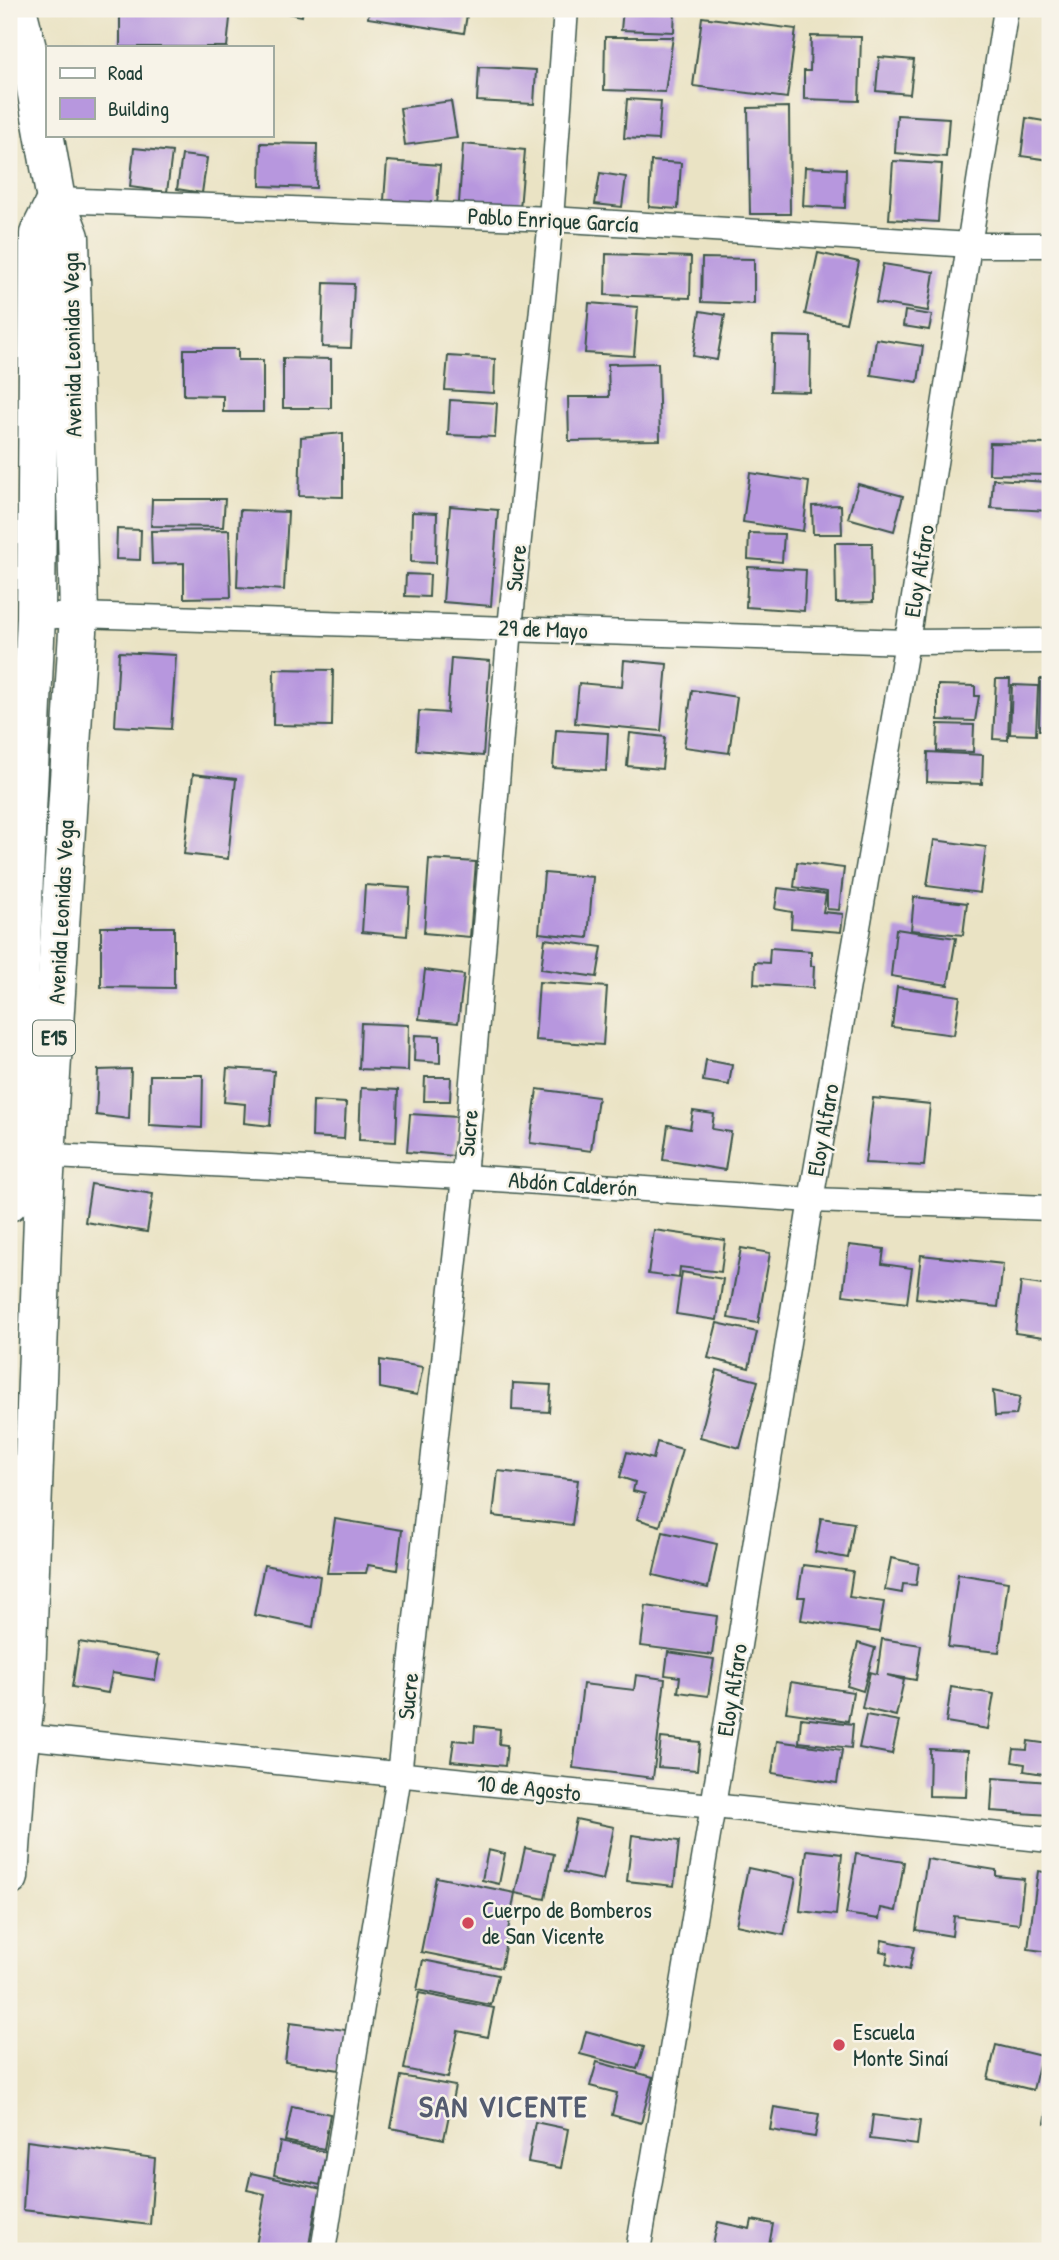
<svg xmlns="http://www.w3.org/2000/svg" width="1059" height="2260" font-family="'Patrick Hand',sans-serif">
<rect width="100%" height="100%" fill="#f7f3e8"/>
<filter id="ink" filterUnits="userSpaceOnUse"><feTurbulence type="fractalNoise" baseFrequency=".0143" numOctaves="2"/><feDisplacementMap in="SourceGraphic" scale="14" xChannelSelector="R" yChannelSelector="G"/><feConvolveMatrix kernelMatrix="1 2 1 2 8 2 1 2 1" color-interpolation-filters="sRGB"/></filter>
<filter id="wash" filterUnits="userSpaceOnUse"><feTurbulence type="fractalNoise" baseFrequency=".00686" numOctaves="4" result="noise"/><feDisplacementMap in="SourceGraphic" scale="28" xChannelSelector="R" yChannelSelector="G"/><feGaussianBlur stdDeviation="1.57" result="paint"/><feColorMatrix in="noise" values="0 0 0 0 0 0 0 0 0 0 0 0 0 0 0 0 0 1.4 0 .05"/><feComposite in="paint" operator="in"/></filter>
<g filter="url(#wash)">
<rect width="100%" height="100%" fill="#eae3c4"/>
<g id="blocks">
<g fill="#b797de">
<polygon points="120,9 231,9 227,47 120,47"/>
<polygon points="271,9 303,9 302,16 271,10"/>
<polygon points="369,9 468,9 464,33 368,18"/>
<polygon points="623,9 675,9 674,32 621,30"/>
<polygon points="702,17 796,29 787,98 693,86"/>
<polygon points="811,36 861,37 859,101 804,99 804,71 810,71"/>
<polygon points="605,37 673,37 665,92 604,90"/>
<polygon points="879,57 914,60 910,94 876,91"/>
<polygon points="479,67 536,70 534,104 477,101"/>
<polygon points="627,99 661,101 658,140 624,138"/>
<polygon points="451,101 457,138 405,145 400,108"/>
<polygon points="789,107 790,214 750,214 748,108"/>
<polygon points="897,115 949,118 946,157 895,153"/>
<polygon points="1026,118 1050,122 1050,160 1021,156"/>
<polygon points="261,143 317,144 316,188 260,186"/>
<polygon points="463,144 525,150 520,209 459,203"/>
<polygon points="134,148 172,152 167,192 130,187"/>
<polygon points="182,155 207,158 202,193 177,189"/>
<polygon points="387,161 440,165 437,205 384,200"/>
<polygon points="651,161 681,163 678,209 649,207"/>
<polygon points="893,161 942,164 938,222 889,219"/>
<polygon points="805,167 846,169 845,208 803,206"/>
<polygon points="600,173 626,177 622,207 595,204"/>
<polygon points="818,253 859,262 846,323 805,314"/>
<polygon points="606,254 691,257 690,298 605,295"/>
<polygon points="702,258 754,259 754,304 701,302"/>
<polygon points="883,264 934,272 928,311 876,303"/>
<polygon points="324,283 354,284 351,348 322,347"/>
<polygon points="589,303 638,307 634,356 585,353"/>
<polygon points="700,311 725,315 717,360 693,356"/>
<polygon points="905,311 932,315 929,330 903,326"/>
<polygon points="773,336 811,337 810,392 771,391"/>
<polygon points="876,339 923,346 918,382 871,375"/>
<polygon points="184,349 238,349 238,360 263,360 263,412 223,412 223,396 184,395"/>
<polygon points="448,356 495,359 494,393 445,390"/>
<polygon points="283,358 331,359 331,408 283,408"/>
<polygon points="658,363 660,440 569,441 568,397 609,397 608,364"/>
<polygon points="450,400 497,403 495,437 448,435"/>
<polygon points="343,433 343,497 299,496 301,437"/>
<polygon points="990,443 1050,444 1050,475 989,474"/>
<polygon points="750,473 809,482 803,531 743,522"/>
<polygon points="993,479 1050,482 1050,511 991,508"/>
<polygon points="858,484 903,496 894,531 848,518"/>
<polygon points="152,499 225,499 223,527 151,526"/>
<polygon points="841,505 842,534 813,534 812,506"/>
<polygon points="450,506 498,510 491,606 443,602"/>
<polygon points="240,510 288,512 284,590 237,587"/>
<polygon points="412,512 437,513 436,563 411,562"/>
<polygon points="117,529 141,530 140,560 116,559"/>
<polygon points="229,530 231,597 184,598 184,563 152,564 151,531"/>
<polygon points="749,533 784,534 782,562 748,559"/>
<polygon points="835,543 872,543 873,602 836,603"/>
<polygon points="748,567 806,570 804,611 746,607"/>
<polygon points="406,574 430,575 429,597 405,596"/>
<polygon points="119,652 176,655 171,729 115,726"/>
<polygon points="451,658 490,661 483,756 416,750 419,711 447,713"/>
<polygon points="624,660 667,664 661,731 575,723 579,683 622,687"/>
<polygon points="274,669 333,670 332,726 273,725"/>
<polygon points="996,679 1010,679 1008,740 993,739"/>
<polygon points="1040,679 1050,679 1050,730 1039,730"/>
<polygon points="938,685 975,686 975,696 979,696 975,721 938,720"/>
<polygon points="1012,685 1038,686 1036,735 1010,734"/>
<polygon points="692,690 737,697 729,753 684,747"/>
<polygon points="938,724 974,725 973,752 937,751"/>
<polygon points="556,730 608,733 606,771 553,768"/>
<polygon points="630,733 665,737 662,769 627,766"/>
<polygon points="928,752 983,755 982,784 927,782"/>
<polygon points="193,774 236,779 228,859 184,854"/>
<polygon points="934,840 986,847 980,893 927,886"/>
<polygon points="429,859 476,862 470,937 424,933"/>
<polygon points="797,862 844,868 839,910 827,909 827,892 794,887"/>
<polygon points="544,873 593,877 588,938 539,933"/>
<polygon points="365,885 410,888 407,936 362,932"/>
<polygon points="778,888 826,894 823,912 843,914 841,932 791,928 792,912 775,909"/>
<polygon points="914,897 967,903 963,935 911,930"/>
<polygon points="101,927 174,927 174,988 101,987"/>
<polygon points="896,929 956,938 948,985 891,976"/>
<polygon points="545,939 602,947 597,977 541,969"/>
<polygon points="770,948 811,951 811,966 814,966 813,988 754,984 755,962 769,963"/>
<polygon points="425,970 464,975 458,1023 419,1019"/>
<polygon points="539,982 607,987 603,1045 535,1040"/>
<polygon points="897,987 960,996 954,1035 892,1027"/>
<polygon points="361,1023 409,1025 408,1071 359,1069"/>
<polygon points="415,1035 440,1036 440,1063 414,1061"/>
<polygon points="706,1060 732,1065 729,1085 703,1081"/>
<polygon points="227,1068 274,1071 270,1126 244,1123 245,1104 224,1102"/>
<polygon points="131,1069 129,1119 96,1115 98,1070"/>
<polygon points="150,1075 203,1075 202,1128 149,1125"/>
<polygon points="425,1077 451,1077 450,1101 424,1101"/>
<polygon points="361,1088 398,1090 396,1142 359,1140"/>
<polygon points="537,1089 598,1097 591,1151 530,1143"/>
<polygon points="873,1098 930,1104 924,1166 865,1163"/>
<polygon points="313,1101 346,1103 344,1139 312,1137"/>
<polygon points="693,1111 714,1114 712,1129 731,1132 725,1170 663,1160 668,1125 690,1129"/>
<polygon points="410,1114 457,1117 454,1156 407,1152"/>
<polygon points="91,1184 153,1194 147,1232 85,1222"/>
<polygon points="654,1230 725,1240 721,1272 680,1267 679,1278 648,1274"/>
<polygon points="849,1245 884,1249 882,1264 912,1268 907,1303 843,1295"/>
<polygon points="741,1248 770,1253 758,1323 728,1318"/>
<polygon points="921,1255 1003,1264 998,1307 916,1298"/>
<polygon points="682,1272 723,1279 717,1320 676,1314"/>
<polygon points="1021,1282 1050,1286 1044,1337 1015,1333"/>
<polygon points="717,1323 757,1332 749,1368 708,1358"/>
<polygon points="380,1360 423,1367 417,1395 380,1388"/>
<polygon points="717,1370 758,1381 740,1448 700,1437"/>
<polygon points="513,1383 551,1385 549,1412 512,1410"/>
<polygon points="993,1391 1020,1397 1016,1415 995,1416"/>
<polygon points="657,1442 682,1449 660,1526 637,1519 645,1494 633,1491 635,1482 620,1477 627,1452 653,1459"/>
<polygon points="498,1471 578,1480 572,1525 493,1516"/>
<polygon points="821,1518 854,1523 848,1558 815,1552"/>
<polygon points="335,1519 402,1530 397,1570 368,1565 366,1573 327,1573"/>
<polygon points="663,1532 717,1544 708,1588 653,1575"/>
<polygon points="891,1558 919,1564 916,1585 903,1584 902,1593 885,1590"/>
<polygon points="264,1565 320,1576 313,1627 254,1615"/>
<polygon points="803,1565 853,1571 849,1597 884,1602 879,1632 801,1620 805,1597 798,1597"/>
<polygon points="958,1574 1008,1582 999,1652 948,1647"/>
<polygon points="646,1606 717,1616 712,1655 641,1646"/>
<polygon points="882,1639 921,1645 916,1680 887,1675 904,1680 896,1716 862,1708 870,1672 877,1674"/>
<polygon points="79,1642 159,1655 155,1680 112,1673 108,1693 72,1687"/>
<polygon points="858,1643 875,1648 863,1691 847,1686"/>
<polygon points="668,1652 714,1659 708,1696 678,1692 680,1677 665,1675"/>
<polygon points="636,1675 665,1679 653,1778 573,1768 583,1684 634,1690"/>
<polygon points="791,1682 853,1692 848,1721 786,1712"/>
<polygon points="951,1687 994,1694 988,1729 946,1722"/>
<polygon points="866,1715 899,1721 892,1754 859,1748"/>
<polygon points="801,1718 853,1724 851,1748 799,1742"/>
<polygon points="475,1726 500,1729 499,1744 507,1745 505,1766 451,1761 454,1740 474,1742"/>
<polygon points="661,1738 700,1742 697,1770 658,1767"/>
<polygon points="777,1741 842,1750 837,1783 772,1773"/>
<polygon points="1028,1741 1050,1744 1050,1775 1024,1771 1025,1764 1012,1762 1014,1749 1027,1750"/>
<polygon points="930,1749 968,1751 966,1797 929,1796"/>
<polygon points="993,1778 1050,1782 1050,1815 991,1811"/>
<polygon points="576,1819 614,1827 603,1880 565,1872"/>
<polygon points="632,1835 679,1841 674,1886 627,1881"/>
<polygon points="525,1848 554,1854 545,1899 515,1893"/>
<polygon points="488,1850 505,1854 499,1884 482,1880"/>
<polygon points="807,1850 842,1854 836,1915 800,1911"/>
<polygon points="856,1854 904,1862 896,1911 881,1908 879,1919 846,1914"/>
<polygon points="927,1859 996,1870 996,1876 1024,1879 1019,1924 954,1916 952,1936 916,1930"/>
<polygon points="748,1868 796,1878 784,1935 736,1925"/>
<polygon points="1038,1871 1050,1873 1050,1952 1028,1949"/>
<polygon points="436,1877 515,1893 501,1968 421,1952"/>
<polygon points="882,1940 914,1947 909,1970 886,1964 888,1953 880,1951"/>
<polygon points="423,1960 498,1975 491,2005 417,1990"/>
<polygon points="419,1993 494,2008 488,2037 458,2031 448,2078 404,2069"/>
<polygon points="290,2023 346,2030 340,2070 285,2062"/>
<polygon points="586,2031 644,2047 637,2069 580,2054"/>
<polygon points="996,2045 1041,2056 1033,2090 988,2079"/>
<polygon points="597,2062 653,2077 641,2123 612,2115 617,2093 590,2086"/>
<polygon points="401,2076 455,2086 444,2139 391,2128"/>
<polygon points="1049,2099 1050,2099 1050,2124 1045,2123"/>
<polygon points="292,2106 330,2114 324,2149 285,2141"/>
<polygon points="774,2107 819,2114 815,2137 770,2130"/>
<polygon points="873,2115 920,2121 917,2145 870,2139"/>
<polygon points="535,2122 568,2129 561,2168 528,2162"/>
<polygon points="27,2141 155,2158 150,2225 23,2210"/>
<polygon points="280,2142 326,2152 320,2185 274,2175"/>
<polygon points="251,2173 322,2189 318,2205 316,2205 308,2251 287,2251 256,2246 265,2194 247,2190"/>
<polygon points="752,2220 773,2224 768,2251 712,2249 718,2222 750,2229"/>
</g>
</g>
</g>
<g filter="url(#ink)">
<use href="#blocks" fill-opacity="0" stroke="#3d564a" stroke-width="2"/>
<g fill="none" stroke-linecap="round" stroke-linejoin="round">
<defs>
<g id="street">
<polyline points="56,200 551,219 971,245 1050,245"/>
<polyline points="36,617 79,615 907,642 1050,641"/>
<polyline points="34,1155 464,1177 811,1200 1050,1208"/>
<polyline points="9,1735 1050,1840"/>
<polyline points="323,2251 399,1775 464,1177 510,628 551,219 566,9"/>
<polyline points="638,2251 713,1806 811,1200 907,642 1006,9"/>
</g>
<g id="highway">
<polyline points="9,1202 36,617 39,234 56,200"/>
<polyline points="9,1877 17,1764 25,1704 44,1190 79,615 70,237 56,200 33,72 17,9"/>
</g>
</defs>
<use href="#street" stroke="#3d564a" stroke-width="27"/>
<use href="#highway" stroke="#3d564a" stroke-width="41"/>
<use href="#street" stroke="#fff" stroke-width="24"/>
<use href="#highway" stroke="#fff" stroke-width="38"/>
</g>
</g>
<g fill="#d1495b" stroke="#f7f3e8" stroke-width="2.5">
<circle cx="468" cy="1923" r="7"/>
<circle cx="839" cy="2045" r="7"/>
</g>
<g text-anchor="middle" stroke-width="5" stroke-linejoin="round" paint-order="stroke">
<rect fill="#f7f3e8" stroke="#60746a" stroke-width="2" x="33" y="1020.5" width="42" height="35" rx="5"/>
<g font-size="21" font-weight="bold" fill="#1f3d34">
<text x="54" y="1045">E15</text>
</g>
<g font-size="23" fill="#1f3d34" stroke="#f7f3e8">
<text transform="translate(553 220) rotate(3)" y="8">Pablo Enrique García</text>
<text transform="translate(72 345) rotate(-91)" y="8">Avenida Leonidas Vega</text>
<text transform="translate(516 568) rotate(-84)" y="8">Sucre</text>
<text transform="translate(919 571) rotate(-81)" y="8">Eloy Alfaro</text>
<text transform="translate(543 629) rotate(2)" y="8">29 de Mayo</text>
<text transform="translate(61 912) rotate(-87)" y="8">Avenida Leonidas Vega</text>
<text transform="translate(823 1130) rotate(-80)" y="8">Eloy Alfaro</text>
<text transform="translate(468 1133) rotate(-85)" y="8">Sucre</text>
<text transform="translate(573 1184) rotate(4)" y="8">Abdón Calderón</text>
<text transform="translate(732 1690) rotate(-81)" y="8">Eloy Alfaro</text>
<text transform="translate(408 1696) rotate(-84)" y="8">Sucre</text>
<text transform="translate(529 1788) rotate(6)" y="8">10 de Agosto</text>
</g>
<g font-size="23" fill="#1f3d34" stroke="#f7f3e8" text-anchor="start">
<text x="482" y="1918">Cuerpo de Bomberos<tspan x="482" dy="26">de San Vicente</tspan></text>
<text x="853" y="2040">Escuela<tspan x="853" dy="26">Monte Sinaí</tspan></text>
</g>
<g font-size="30" font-weight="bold" letter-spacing="2" fill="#545c70" stroke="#f7f3e8">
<text x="504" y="2117">SAN VICENTE</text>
</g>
</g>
<rect width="1059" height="2260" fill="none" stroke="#f7f3e8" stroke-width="35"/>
<rect x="46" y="46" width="228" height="91" fill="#f7f3e8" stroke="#a1aaa0" stroke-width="2"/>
<rect x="60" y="68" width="35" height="10" fill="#ffffff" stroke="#a1aaa0" stroke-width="2"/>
<text x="108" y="80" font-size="21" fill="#1f3d34">Road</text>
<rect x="60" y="98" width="35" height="21" fill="#b797de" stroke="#a1aaa0" stroke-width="2"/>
<text x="108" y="116" font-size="21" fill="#1f3d34">Building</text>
</svg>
